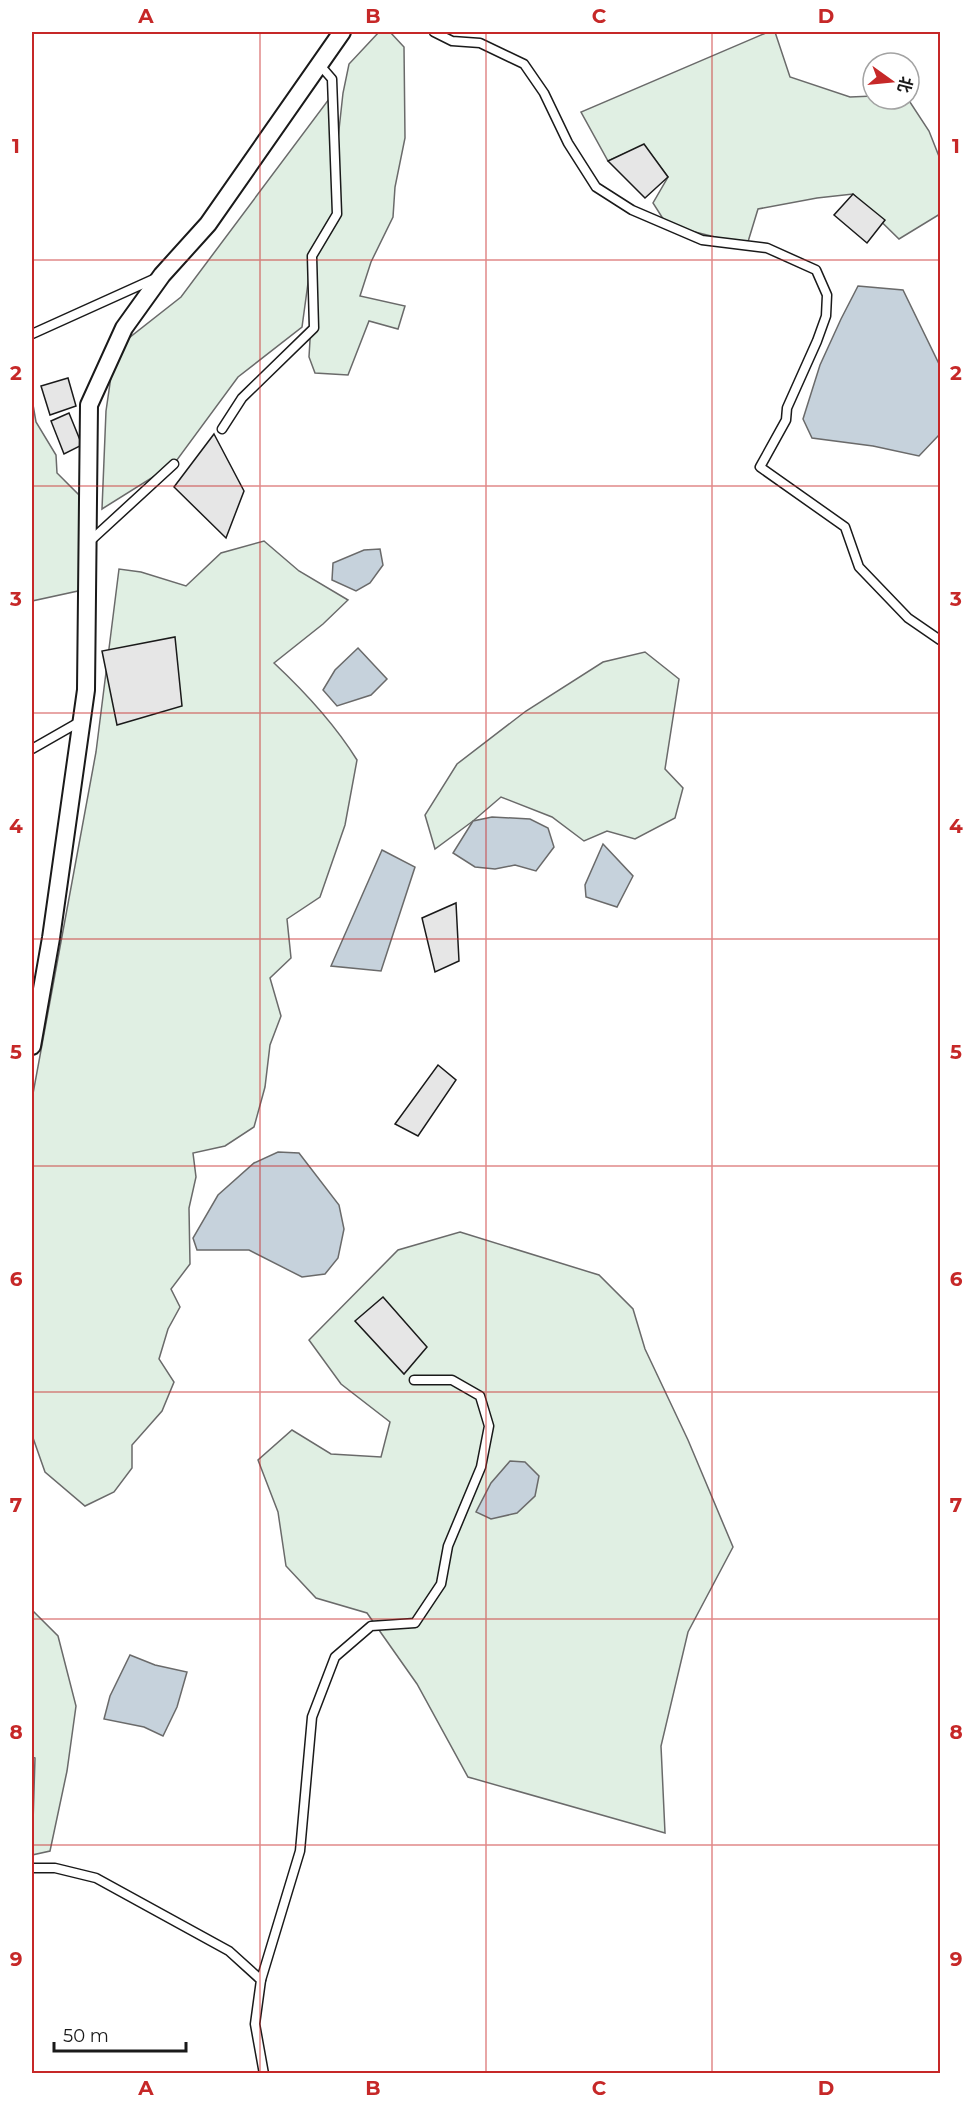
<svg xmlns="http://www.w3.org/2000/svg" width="972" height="2105" font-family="Montserrat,'Noto Sans SC',sans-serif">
<rect width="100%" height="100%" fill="#fff"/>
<g fill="#e0efe3" stroke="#6a6a6a" stroke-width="1.5">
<polygon points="379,32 390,32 404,47 405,138 395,187 393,217 371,262 360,296 405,306 398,329 369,321 348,375 315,373 309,357 313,290 311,261 302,327 238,377 174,464 102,509 106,411 115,349 181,297 332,95 336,157 343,93 349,64"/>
<polygon points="768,32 775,32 790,77 850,97 873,96 873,99 908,99 929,131 940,159 940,214 899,239 853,194 817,198 758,209 747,245 667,225 653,203 668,177 644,145 608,161 581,112"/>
<polygon points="32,399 36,422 56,455 57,473 80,496 94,538 95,577 87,589 32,601"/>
<path d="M264 541 299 571 348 600 323 624 274 663C305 692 334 723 357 760L345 825 320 897 287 919 291 958 270 978 281 1016 270 1045 265 1087 254 1127 225 1146 193 1153 196 1177 189 1208 190 1264 171 1289 180 1307 168 1329 159 1359 174 1382 162 1411 132 1445V1468L114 1492 85 1506 45 1472 32 1435V1099L96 752 119 569 141 572 186 586 221 553Z"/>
<polygon points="645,652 679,679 665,769 683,788 675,818 635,839 607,831 584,841 552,817 501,797 473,821 435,849 425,815 457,764 526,711 603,662"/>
<polygon points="460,1232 599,1275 633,1309 645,1349 688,1440 733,1547 688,1632 661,1746 665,1833 468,1777 417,1684 367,1613 316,1598 286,1566 278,1512 258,1460 292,1430 331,1454 381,1457 390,1422 341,1384 309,1340 398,1250"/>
<polygon points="32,1610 58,1636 76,1706 67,1771 50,1851 32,1855 35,1758 32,1757"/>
</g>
<g fill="#c6d2dc" stroke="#6a6a6a" stroke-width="1.5">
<polygon points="858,286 903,290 940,366 939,435 919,456 873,446 812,438 803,419 820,365 841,319"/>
<polygon points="380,549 383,565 370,583 356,591 332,580 333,563 364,550"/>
<polygon points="358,648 387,679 371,695 337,706 323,690 335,670"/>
<polygon points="492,817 530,819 548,828 554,847 536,871 515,865 495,869 475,867 453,853 473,821"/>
<polygon points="603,844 633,876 617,907 586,897 585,885"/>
<polygon points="382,850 415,867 381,971 331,966"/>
<polygon points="278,1152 299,1153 339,1205 344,1229 338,1258 325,1274 302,1277 249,1250 197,1250 193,1238 218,1195 254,1163"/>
<polygon points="510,1461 525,1462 539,1476 535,1496 517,1513 491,1519 476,1512 491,1483"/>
<polygon points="130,1655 155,1665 187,1672 177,1707 163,1736 144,1727 104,1719 110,1696"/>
</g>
<g fill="#e6e6e6" stroke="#1a1a1a" stroke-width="1.5">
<polygon points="644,144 668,177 645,198 608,161"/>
<polygon points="853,194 885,220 867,243 834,215"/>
<polygon points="68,378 76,406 50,415 41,386"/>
<polygon points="69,413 82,445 64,454 51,421"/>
<polygon points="214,434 244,491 226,538 174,487"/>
<polygon points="175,637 182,706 117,725 102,651"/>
<polygon points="456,903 459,961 435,972 422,918"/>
<polygon points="438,1065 456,1080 418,1136 395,1124"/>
<polygon points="383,1297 427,1347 404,1374 355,1321"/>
</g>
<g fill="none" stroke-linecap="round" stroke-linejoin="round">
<defs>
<g id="service">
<polyline points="434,32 452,41 480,43 524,64 544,93 568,143 596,187 632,210 702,240 767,248 816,270 827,295 826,316 817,341 787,408 786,420 760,467 845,527 859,567 908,618 940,640"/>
<polyline points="32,334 156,278"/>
<polyline points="222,429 242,398 314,328 312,256 337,214 332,79 319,64"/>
<polyline points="88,543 174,464"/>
<polyline points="32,749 81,721"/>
<polyline points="32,1868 55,1868 96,1878 229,1951 261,1980 255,2024 264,2074"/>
<polyline points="261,1980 300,1851 312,1717 335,1657 371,1626 415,1623 441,1584 448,1546 481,1467 489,1426 480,1396 452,1380 414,1380"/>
</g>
<polyline id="minor" points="32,1046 51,938 86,690 89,405 124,328 162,275 208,224 342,32"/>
</defs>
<use href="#service" stroke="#1a1a1a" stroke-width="11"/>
<use href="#minor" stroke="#1a1a1a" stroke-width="20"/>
<use href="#service" stroke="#fff" stroke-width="8"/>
<use href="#minor" stroke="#fff" stroke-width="16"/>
</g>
<path fill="none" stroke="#c62828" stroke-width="1.5" stroke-opacity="0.55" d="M260 32V2074M486 32V2074M712 32V2074M32 260H940M32 486H940M32 713H940M32 939H940M32 1166H940M32 1392H940M32 1619H940M32 1845H940"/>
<rect width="972" height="2105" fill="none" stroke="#ffffff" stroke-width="66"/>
<g transform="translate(891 81) rotate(105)"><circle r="28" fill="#ffffff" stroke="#a3a3a3" stroke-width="1.5"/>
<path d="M0-4.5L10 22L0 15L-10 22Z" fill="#c62828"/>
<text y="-9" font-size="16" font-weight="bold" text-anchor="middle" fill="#1a1a1a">北</text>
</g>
<path d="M54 2042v9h132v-9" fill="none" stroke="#1a1a1a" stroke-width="3"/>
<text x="63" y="2042" font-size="18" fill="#1a1a1a" stroke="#ffffff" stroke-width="4.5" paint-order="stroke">50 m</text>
<rect x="33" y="33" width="906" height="2039" fill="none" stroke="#c62828" stroke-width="2"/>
<g font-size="20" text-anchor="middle" font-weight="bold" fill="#c62828">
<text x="146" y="23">A</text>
<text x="373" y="23">B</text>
<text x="599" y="23">C</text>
<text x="826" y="23">D</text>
<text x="16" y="153">1</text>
<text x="956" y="153">1</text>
<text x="16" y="380">2</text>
<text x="956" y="380">2</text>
<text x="16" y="606">3</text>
<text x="956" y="606">3</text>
<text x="16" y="833">4</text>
<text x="956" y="833">4</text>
<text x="16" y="1059">5</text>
<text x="956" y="1059">5</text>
<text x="16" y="1286">6</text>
<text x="956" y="1286">6</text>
<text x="16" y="1512">7</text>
<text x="956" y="1512">7</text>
<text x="16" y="1739">8</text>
<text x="956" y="1739">8</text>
<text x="16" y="1966">9</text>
<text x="956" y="1966">9</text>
<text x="146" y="2095">A</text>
<text x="373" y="2095">B</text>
<text x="599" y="2095">C</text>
<text x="826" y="2095">D</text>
</g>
</svg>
